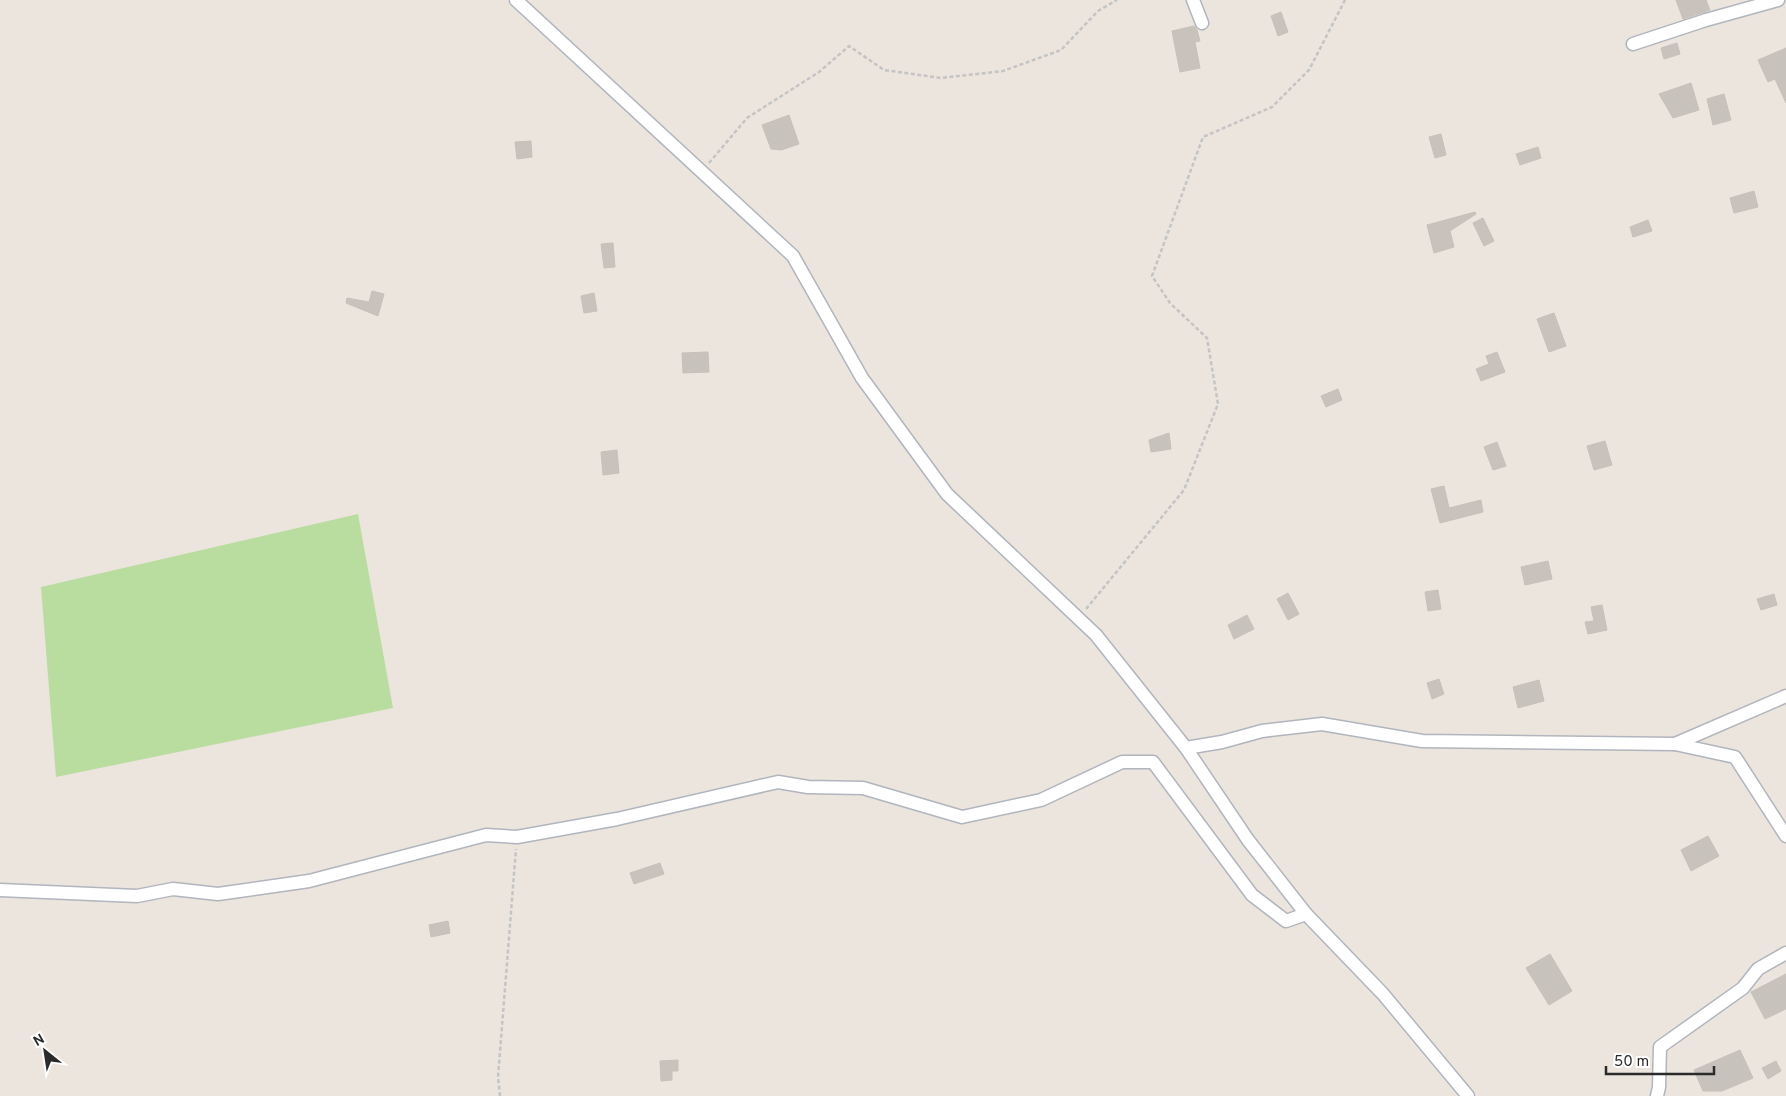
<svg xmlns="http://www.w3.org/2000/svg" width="1786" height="1096" font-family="Overpass,sans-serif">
<rect width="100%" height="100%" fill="#ebe5de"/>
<polygon fill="#b9dd9f" points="358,514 393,708 56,777 41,587"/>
<g fill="#c7c3bc" stroke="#c7c0b8">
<polygon points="1676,0 1706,0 1710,10 1683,19"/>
<polygon points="1281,12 1288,32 1278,36 1271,16"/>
<polygon points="1194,26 1197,30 1200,41 1195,42 1200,68 1180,72 1172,31"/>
<polygon points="1677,43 1680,54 1664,59 1661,48"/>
<polygon points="1786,48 1786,103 1775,79 1768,82 1758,60"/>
<polygon points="1691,83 1699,110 1673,118 1659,94"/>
<polygon points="1724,94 1731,120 1713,125 1707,99"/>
<polygon points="789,115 799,144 781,150 771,149 762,125"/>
<polygon points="1441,134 1446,155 1435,158 1429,137"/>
<polygon points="531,141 532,157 517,159 515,142"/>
<polygon points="1538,147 1541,158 1520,165 1516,154"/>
<polygon points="1754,191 1758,207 1734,213 1730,198"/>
<polygon points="1475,212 1476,214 1450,231 1454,247 1434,253 1427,225"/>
<polygon points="1483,218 1494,241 1484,246 1473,223"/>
<polygon points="1648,220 1652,231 1633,237 1630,227"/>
<polygon points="613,243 615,267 604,268 601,244"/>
<polygon points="372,291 384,294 378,316 346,303 347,298 369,302"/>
<polygon points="594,293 597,311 584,313 581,296"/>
<polygon points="1554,313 1566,346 1549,352 1537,319"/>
<polygon points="708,352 709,372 683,373 682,353"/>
<polygon points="1497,352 1505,372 1481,381 1476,369 1489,364 1486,356"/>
<polygon points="1338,389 1342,400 1326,407 1321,396"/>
<polygon points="1169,433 1171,449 1151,452 1149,440"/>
<polygon points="1605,441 1612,465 1594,470 1587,446"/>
<polygon points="1497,442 1506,466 1493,470 1484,447"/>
<polygon points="617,450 619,473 603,475 601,452"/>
<polygon points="1444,486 1449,508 1481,500 1483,512 1440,523 1431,489"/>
<polygon points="1548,561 1552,579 1525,585 1521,567"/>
<polygon points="1438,590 1441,609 1428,611 1425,592"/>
<polygon points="1288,593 1299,614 1288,620 1277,599"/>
<polygon points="1774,594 1777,605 1761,610 1757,599"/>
<polygon points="1602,605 1607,630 1588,634 1585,622 1594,621 1591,607"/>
<polygon points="1247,615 1254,629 1234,639 1228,625"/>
<polygon points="1439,679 1444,694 1432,699 1427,683"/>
<polygon points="1539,680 1544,701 1518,708 1513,687"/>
<polygon points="1708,836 1719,856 1691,871 1681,850"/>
<polygon points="660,863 664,874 634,884 630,873"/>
<polygon points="448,921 450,933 431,937 429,925"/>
<polygon points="1550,954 1572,991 1549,1005 1526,968"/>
<polygon points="1786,974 1786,1009 1765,1019 1751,992"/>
<polygon points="1740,1050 1753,1078 1722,1091 1703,1091 1694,1070"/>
<polygon points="678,1060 678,1071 672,1071 672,1080 661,1081 660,1061"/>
<polygon points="1776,1061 1781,1071 1768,1079 1762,1068"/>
</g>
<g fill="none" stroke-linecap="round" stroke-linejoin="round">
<defs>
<g id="minor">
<polyline points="516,0 793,256 862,378 947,494 1096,635 1186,748 1248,840 1306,914 1383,994 1468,1096"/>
<polyline points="1193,0 1202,23"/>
<polyline points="1633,44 1706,20 1778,0"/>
<polyline points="1675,744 1735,757 1786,836"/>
<polyline points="1186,748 1222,742 1262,731 1322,724 1422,741 1675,744 1786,696"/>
<polyline points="0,890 137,896 173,889 218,894 309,881 486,835 517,837 617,819 778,782 808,787 863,788 962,817 1041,800 1122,762 1153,762 1252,895 1286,921 1306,914"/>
<polyline points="1657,1096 1659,1087 1660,1047 1743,988 1758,969 1786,953"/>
</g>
</defs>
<use href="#minor" stroke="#b1b5bd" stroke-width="15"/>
<g stroke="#c4c4c4" stroke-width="2.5" stroke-dasharray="4 2.5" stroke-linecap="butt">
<polyline points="709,163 747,118 819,72 849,46 884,70 941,78 1003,71 1061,50 1098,11 1117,0"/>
<polyline points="1086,609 1184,490 1218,404 1207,338 1170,303 1152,276 1203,137 1272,107 1309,70 1345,0"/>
<polyline points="500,1096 498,1077 516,849"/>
</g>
<use href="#minor" stroke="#fff" stroke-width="12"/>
</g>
<g transform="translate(45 1051) rotate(330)" stroke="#ffffff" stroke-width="4" paint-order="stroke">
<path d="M0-4L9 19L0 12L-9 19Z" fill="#2b2b2b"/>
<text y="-8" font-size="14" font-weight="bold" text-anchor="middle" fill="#2b2b2b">N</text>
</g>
<path d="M1606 1066v8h108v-8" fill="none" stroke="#2b2b2b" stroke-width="2.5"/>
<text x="1614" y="1066" font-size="15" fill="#2b2b2b" stroke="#ffffff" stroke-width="4" paint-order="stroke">50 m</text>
</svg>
